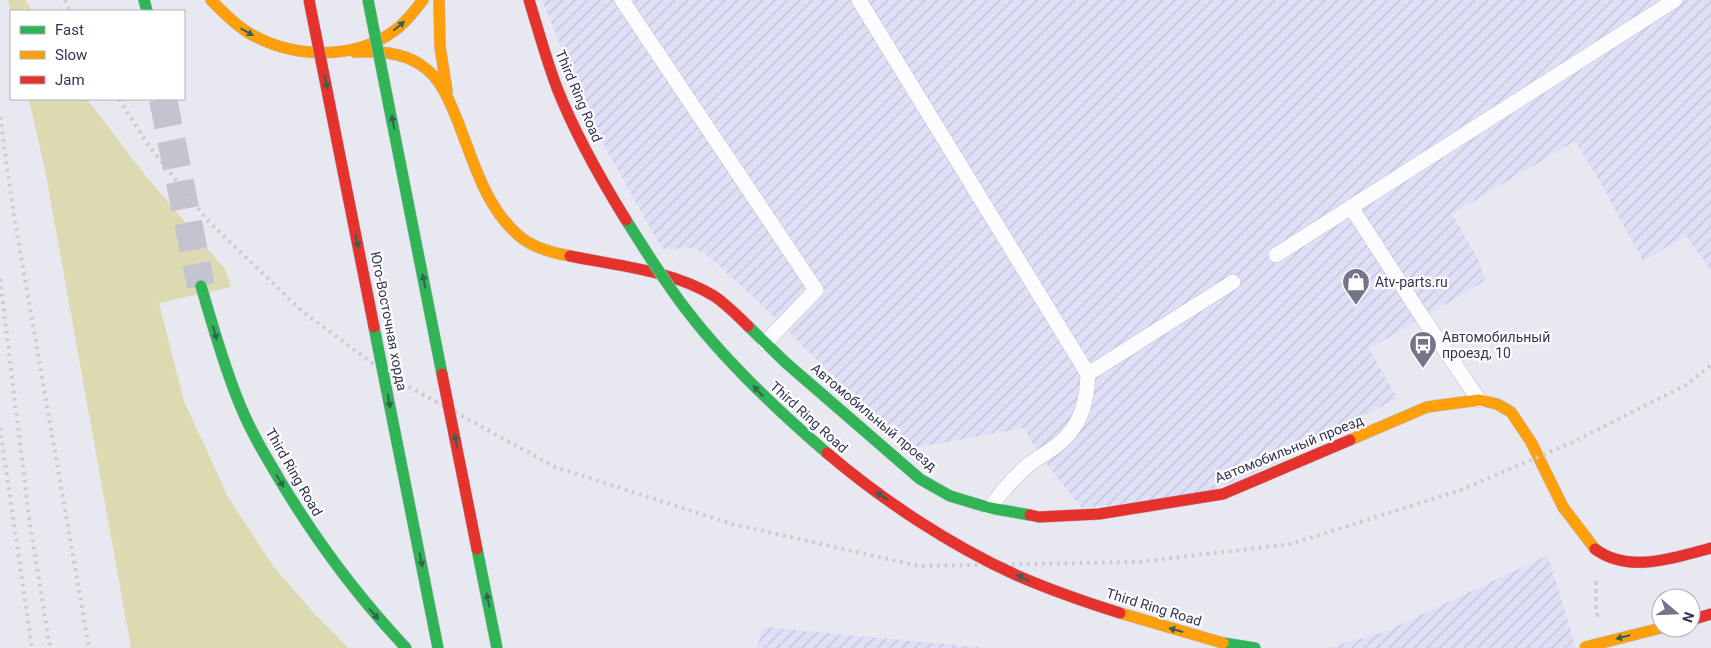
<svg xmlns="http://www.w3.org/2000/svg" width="1711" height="648" font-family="Roboto,sans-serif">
<defs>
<pattern id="industrial-furrows" width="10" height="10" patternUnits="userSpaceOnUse" patternTransform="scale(1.25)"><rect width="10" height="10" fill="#dfe0f7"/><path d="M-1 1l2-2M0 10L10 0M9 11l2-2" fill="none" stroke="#c0c1d6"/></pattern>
</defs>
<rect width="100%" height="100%" fill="#e7e8f0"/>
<g fill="url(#industrial-furrows)">
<polygon points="542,0 1711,0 1711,271 1686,236 1643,261 1603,187 1575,141 1452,214 1479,261 1485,281 1369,349 1397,398 1287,458 1204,494 1082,508 1040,456 1024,428 914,448 838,381 759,302 707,255 693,248 662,249 593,125"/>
<polygon points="1548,555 1576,648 1328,648 1387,631"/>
<polygon points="763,627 988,648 757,648"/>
</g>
<g fill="#dddab1">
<polygon points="8,0 25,0 32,11 11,11 11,13"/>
<polygon points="29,99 87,99 145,175 225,269 231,287 159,303 184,401 228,497 273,566 312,611 348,648 131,648 46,175"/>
</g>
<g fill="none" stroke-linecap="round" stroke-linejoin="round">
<polyline stroke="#c4c4d1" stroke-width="28" stroke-dasharray="28 14" stroke-linecap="butt" points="163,99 201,286"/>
<defs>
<g id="lane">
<polyline points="622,0 816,290 765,343"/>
<polyline points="859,0 1088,374"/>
<polyline points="1351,207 1423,318 1479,400"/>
<polyline points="1276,255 1675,0"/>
<path d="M990 508C1001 492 1013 478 1028 465 1040 456 1055 449 1065 438 1083 420 1087 398 1088 374L1233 282"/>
</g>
<g id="fast">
<polyline points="144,0 147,11"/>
<path d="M201 286C213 326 224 367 240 405 251 432 266 457 281 482 317 542 358 597 406 648"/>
<polyline points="748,326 785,362 920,479 950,496 990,508 1030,515"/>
<polyline points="1223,643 1255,648"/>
</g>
<g id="slow">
<path d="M211 0C223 12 234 24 249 33 291 58 353 61 394 31 406 23 414 11 423 0"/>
<polyline points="439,0 440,46 447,92"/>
<path d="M355 52C378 51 402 52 421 65 441 78 449 100 458 122 473 160 485 206 518 235 531 247 553 253 570 256"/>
<polyline points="1350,440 1427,407 1479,400 1497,404 1511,412 1531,442 1563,507 1595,549"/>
</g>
<g id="jam">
<path d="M570 256C618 266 671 270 714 296 726 304 738 316 748 326"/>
<polyline points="1030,515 1039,517 1099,514 1223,494 1350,440"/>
<path d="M1595 549C1629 574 1674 558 1711 548"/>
<polyline points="1691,620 1711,614"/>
</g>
</defs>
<use href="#lane" stroke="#babacb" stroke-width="16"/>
<use href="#fast" stroke="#babacb" stroke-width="12"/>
<use href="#slow" stroke="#babacb" stroke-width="12"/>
<use href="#jam" stroke="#babacb" stroke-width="12"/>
<polyline stroke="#c8c9cf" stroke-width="3" stroke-dasharray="4 4" stroke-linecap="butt" points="1596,581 1596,607 1598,617"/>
<use href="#lane" stroke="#fbfcfd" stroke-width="15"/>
<use href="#fast" stroke="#30b455" stroke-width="11"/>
<use href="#slow" stroke="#ff9f0a" stroke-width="11"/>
<use href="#jam" stroke="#e5322d" stroke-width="11"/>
<g stroke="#cbcbcf" stroke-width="4" stroke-dasharray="2.5 5" stroke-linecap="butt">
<polyline points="65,0 70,11"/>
<polyline points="119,99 149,146 208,221 303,312 391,377 555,467 732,524 919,566 1139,562 1291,544 1461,490 1573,442 1686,385 1711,365"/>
<polyline points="0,117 14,216 89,648"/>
<polyline points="0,279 29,517 50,648"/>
<polyline points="0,428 32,648"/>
</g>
<defs>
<g id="fast-bridge">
<polyline points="368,0 442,374"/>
<path d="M626 220C646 251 665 283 688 312 728 364 777 410 827 453"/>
<polyline points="374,327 438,648"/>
<polyline points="477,549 497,648"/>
</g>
<g id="slow-bridge">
<polyline points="1120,613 1223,643"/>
<polyline points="1585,647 1661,628"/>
</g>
<g id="jam-bridge">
<polyline points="309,0 374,327"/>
<path d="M529 0C538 29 546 59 557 88 575 134 600 178 626 220"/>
<polyline points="442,374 477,549"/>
<path d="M827 453C882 500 950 545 1016 575 1050 590 1085 602 1120 613"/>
</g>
</defs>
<use href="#fast-bridge" stroke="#babacb" stroke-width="12" stroke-linecap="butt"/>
<use href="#slow-bridge" stroke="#babacb" stroke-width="12" stroke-linecap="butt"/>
<use href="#jam-bridge" stroke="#babacb" stroke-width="12" stroke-linecap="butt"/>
<use href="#fast-bridge" stroke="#30b455" stroke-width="11"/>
<use href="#slow-bridge" stroke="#ff9f0a" stroke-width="11"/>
<use href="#jam-bridge" stroke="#e5322d" stroke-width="11"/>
</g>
<defs><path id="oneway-solid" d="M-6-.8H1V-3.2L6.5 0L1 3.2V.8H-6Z" transform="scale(1.25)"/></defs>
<g fill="#346155">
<use href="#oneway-solid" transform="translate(399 26) rotate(-40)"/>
<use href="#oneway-solid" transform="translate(247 32) rotate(30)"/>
<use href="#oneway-solid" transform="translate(326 82) rotate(79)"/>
<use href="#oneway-solid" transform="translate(393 122) rotate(-101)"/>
<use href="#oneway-solid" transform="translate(357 241) rotate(79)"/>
<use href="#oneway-solid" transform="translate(424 281) rotate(-101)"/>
<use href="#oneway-solid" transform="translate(215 333) rotate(74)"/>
<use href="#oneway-solid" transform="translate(758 391) rotate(-133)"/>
<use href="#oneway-solid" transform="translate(389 401) rotate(79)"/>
<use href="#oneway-solid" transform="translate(456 441) rotate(-101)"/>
<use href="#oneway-solid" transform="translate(280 481) rotate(59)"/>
<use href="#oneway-solid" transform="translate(882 496) rotate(-146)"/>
<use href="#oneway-solid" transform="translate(421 560) rotate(79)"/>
<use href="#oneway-solid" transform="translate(1023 578) rotate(-154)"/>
<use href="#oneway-solid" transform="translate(488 600) rotate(-101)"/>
<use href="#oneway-solid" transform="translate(374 614) rotate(49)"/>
<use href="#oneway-solid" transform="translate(1176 630) rotate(-165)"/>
<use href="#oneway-solid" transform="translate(1623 637) rotate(166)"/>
</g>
<defs>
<symbol id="shop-pin" viewBox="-11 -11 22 30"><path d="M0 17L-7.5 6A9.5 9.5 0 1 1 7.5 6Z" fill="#74748b" stroke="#fff"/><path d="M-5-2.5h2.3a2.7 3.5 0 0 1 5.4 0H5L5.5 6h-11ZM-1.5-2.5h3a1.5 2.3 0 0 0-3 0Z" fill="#fff"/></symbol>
<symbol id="bus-pin" viewBox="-11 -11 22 30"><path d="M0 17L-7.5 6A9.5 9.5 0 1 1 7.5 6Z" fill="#74748b" stroke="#fff"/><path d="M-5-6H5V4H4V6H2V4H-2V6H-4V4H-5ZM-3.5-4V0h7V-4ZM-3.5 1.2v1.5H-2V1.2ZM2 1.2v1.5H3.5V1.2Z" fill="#fff"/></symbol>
</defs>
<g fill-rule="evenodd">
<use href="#shop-pin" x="1340" y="266" width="32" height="43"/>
<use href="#bus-pin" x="1407" y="329" width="32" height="43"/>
</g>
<g text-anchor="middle" stroke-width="4.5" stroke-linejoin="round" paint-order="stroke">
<g font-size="14" fill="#363555" stroke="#fff">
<text transform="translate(579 96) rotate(67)" y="5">Third Ring Road</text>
<text transform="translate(389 321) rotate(79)" y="5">Юго-Восточная хорда</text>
<text transform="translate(809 417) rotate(42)" y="5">Third Ring Road</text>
<text transform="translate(874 417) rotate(40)" y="5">Автомобильный проезд</text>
<text transform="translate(1289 449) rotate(-22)" y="5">Автомобильный проезд</text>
<text transform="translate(294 472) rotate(60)" y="5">Third Ring Road</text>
<text transform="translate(1154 607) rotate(17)" y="5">Third Ring Road</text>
</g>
<g font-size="14" fill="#363555" stroke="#fff" text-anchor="start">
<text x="1375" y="287">Atv-parts.ru</text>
<text x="1442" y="342">Автомобильный<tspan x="1442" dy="16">проезд, 10</tspan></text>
</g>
</g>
<rect x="10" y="10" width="175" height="90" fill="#ffffff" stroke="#afaebb"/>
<rect x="20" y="26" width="25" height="8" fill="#30b455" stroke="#afaebb"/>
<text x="55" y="35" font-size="15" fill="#363555">Fast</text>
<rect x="20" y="51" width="25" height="8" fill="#ff9f0a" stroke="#afaebb"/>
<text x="55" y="60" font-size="15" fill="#363555">Slow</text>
<rect x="20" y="76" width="25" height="8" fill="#e5322d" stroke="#afaebb"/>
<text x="55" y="85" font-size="15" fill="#363555">Jam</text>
<g transform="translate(1676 613) rotate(109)"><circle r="24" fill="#ffffff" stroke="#afaebb"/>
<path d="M0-4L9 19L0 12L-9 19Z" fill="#74748b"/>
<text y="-8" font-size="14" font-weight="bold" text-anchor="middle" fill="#363555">N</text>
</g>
</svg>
